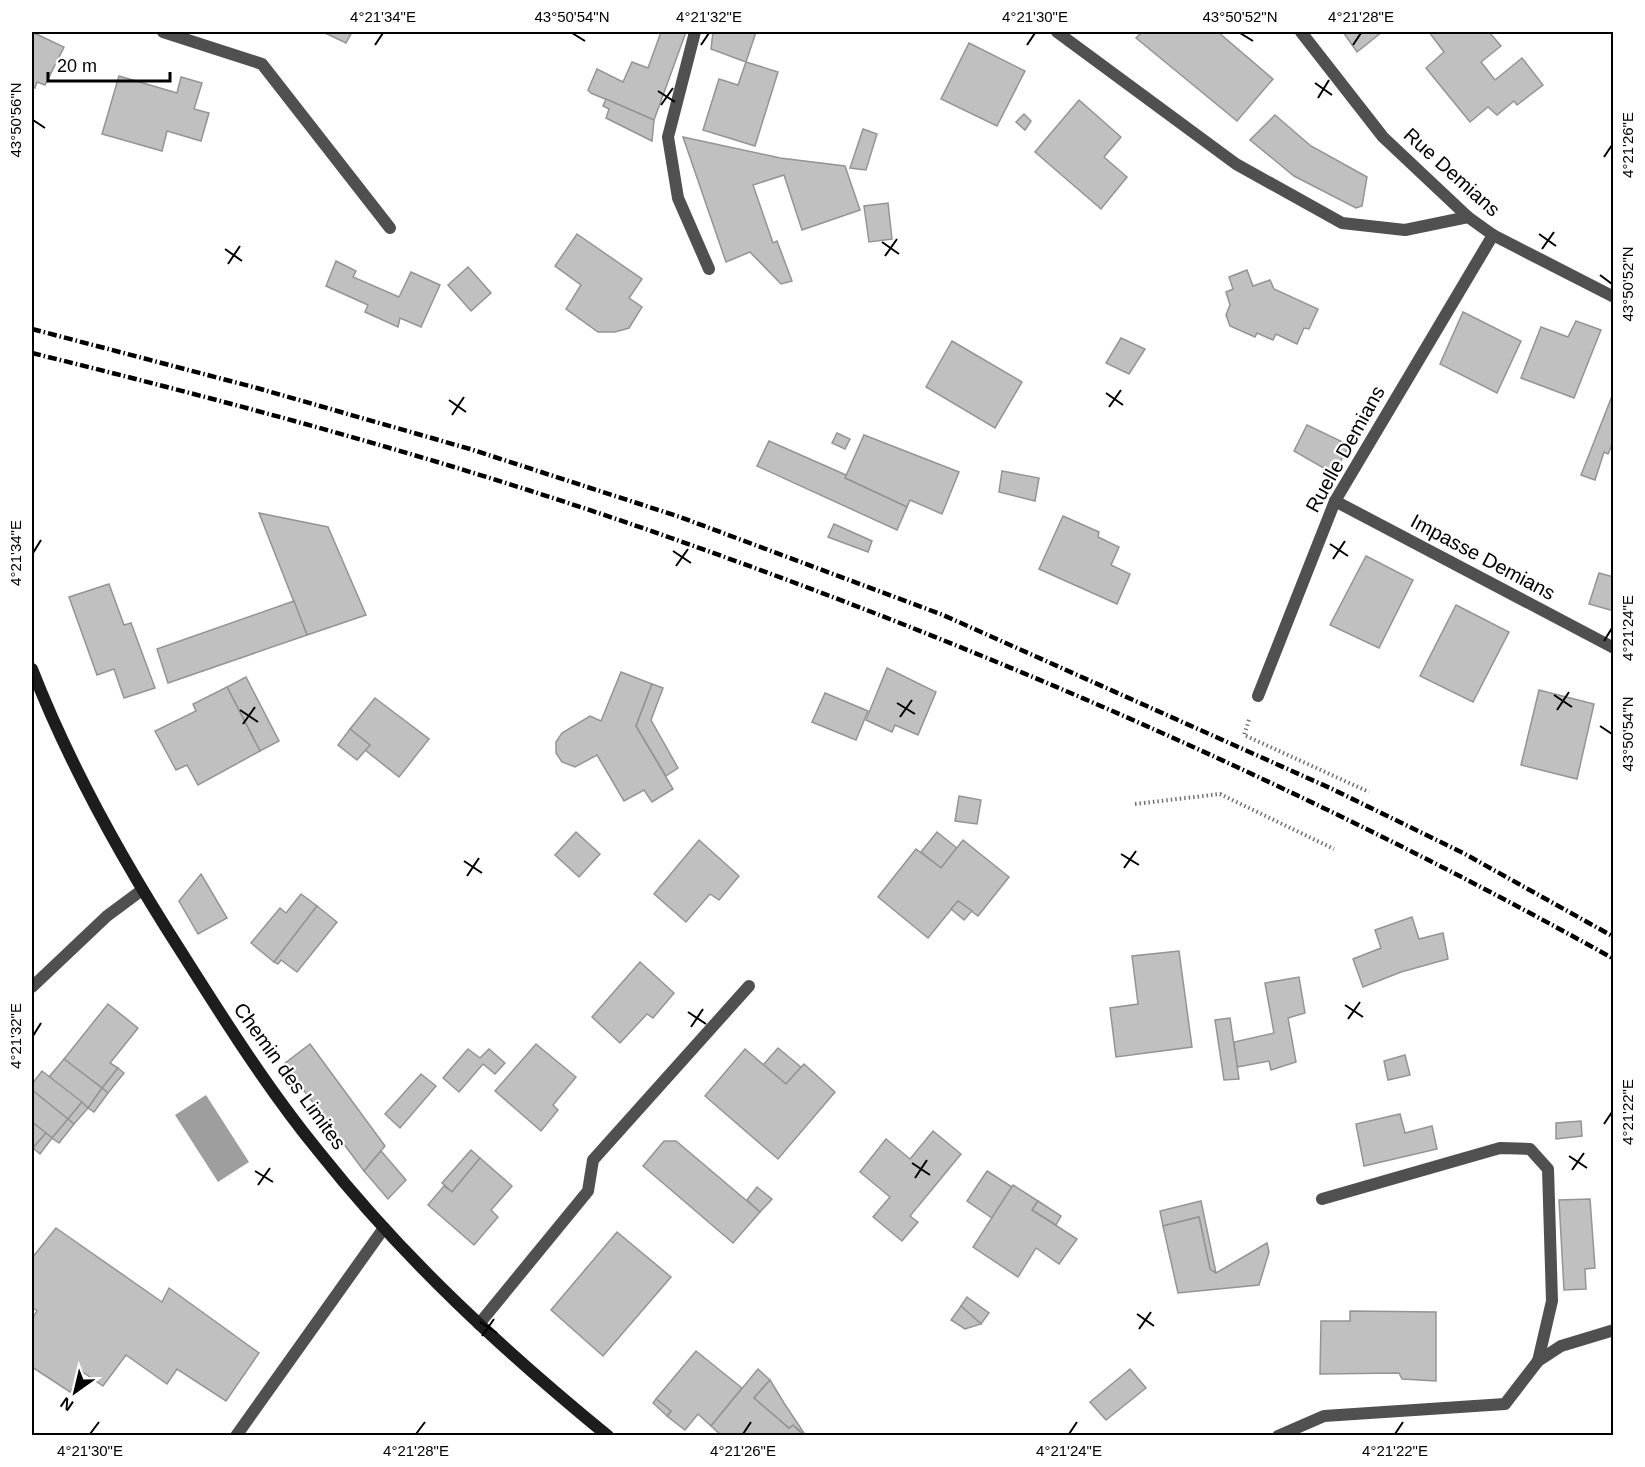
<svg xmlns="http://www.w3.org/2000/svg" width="1645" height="1467" font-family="Arial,sans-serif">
<rect width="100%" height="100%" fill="#fff"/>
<polygon fill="#9e9e9e" points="206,1095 249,1162 218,1182 175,1115"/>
<g fill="#c0c0c0" stroke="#949494" stroke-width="1.5">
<polygon points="32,32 64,47 45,85 37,82 35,88 32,86"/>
<polygon points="323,32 352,32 346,43"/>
<polygon points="661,32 686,32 654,120 591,93 588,90 597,69 623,82 632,62 648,68"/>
<polygon points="713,32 756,32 746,62 711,49"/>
<polygon points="1142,32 1218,32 1273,79 1237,121 1136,38"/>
<polygon points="1343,32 1382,32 1357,52"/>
<polygon points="1429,32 1489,32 1501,46 1481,62 1495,80 1522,58 1543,85 1517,105 1514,101 1497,115 1488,107 1470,122 1426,68 1444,52"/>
<polygon points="969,43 1025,71 997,126 941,99"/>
<polygon points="746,62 778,72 755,146 703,130 719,79 738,85"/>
<polygon points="119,76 177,93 181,77 202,83 194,109 209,113 201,141 167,131 162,151 102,134"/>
<polygon points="606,99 654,120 652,141 606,118 609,109 603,106"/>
<polygon points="1079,100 1121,137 1104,157 1127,177 1101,209 1035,152"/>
<polygon points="1024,114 1031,121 1025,130 1016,122"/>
<polygon points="1275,115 1311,146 1367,177 1362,206 1356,208 1294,176 1250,140"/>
<polygon points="863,129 877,134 866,170 850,168"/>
<polygon points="683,137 780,158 845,166 860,210 802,230 784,175 753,185 773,243 777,241 792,281 781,284 750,252 726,262"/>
<polygon points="888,203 892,239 869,242 864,206"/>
<polygon points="577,234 642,279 629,298 642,307 629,328 615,332 598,332 566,309 581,285 555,266"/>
<polygon points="336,261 356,271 353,277 399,297 411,272 440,285 421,327 400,318 398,327 365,312 368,305 326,286"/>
<polygon points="468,267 491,293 471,311 448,285"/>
<polygon points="1247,270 1253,286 1270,280 1274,289 1318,309 1309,329 1304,328 1297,344 1276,334 1273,340 1257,333 1255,337 1230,326 1226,315 1230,305 1226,292 1233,289 1229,277"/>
<polygon points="1463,312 1521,341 1497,393 1440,364"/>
<polygon points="1576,321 1601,330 1574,398 1521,378 1541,327 1568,337"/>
<polygon points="1121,338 1145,349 1129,374 1106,363"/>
<polygon points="952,341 1022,382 995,428 926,387"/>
<polygon points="1614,391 1614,440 1608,454 1604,452 1595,480 1581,475"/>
<polygon points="1307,425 1349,445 1334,474 1294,451"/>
<polygon points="837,433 850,439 845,449 832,443"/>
<polygon points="864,435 959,472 942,514 910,500 907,507 845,478"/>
<polygon points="769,441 846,475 845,478 907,507 897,530 757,466"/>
<polygon points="1002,471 1039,478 1035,501 999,492"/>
<polygon points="259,513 328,527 366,615 307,635"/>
<polygon points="1063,516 1099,532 1098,537 1119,547 1111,565 1130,574 1117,604 1039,569"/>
<polygon points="834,524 872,541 868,552 828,537"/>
<polygon points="1366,556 1413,580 1379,648 1330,625"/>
<polygon points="1599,573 1614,577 1614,611 1589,604"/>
<polygon points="109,584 124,625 131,623 155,688 124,698 114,669 97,675 69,597"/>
<polygon points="294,601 307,635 168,683 157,649"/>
<polygon points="1456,605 1509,632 1473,702 1420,676"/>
<polygon points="887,668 936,692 918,735 895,725 892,732 866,720"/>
<polygon points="621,672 652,684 636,726 673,789 652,802 644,790 624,801 597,755 575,767 562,762 556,753 556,742 562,733 590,716 601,721"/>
<polygon points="246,677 279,741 260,751 227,687"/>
<polygon points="652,684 663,688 651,720 678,768 666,776 636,726"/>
<polygon points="227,687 260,751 198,785 187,765 176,770 155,731 196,711 193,704"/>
<polygon points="1539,690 1594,704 1577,779 1521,765"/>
<polygon points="825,693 868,711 856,740 812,722"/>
<polygon points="375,698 429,739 399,777 365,750 370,745 350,729"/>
<polygon points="350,729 370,745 357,760 338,745"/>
<polygon points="959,796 981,800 977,824 955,821"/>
<polygon points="576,832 600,854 579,877 555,855"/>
<polygon points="937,832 957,848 941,868 921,852"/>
<polygon points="699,840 739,876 719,900 710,894 686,922 654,894"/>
<polygon points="963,840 1009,877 978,916 958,901 928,938 878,897 916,849 941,868"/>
<polygon points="201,874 227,918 198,934 179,901"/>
<polygon points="301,894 317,906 274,962 251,943 280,908 286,913"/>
<polygon points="958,901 972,911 964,920 951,909"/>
<polygon points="317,906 337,922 297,972 281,960 278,964 274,962"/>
<polygon points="1412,917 1419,939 1443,933 1448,959 1401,972 1363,987 1353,959 1381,948 1375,930"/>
<polygon points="1179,951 1192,1047 1116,1057 1110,1008 1138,1004 1132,956"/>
<polygon points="640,962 674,993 653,1018 647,1014 620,1043 592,1017"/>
<polygon points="1299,977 1305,1013 1288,1018 1296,1062 1271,1070 1269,1061 1237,1067 1234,1042 1274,1033 1265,983"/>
<polygon points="108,1004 138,1028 110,1063 118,1068 102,1088 64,1059"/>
<polygon points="1230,1018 1239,1079 1224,1080 1215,1020"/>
<polygon points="310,1044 385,1146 364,1171 284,1064"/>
<polygon points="536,1044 576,1077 553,1105 558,1110 541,1131 495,1091"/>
<polygon points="778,1048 801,1067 786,1084 763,1065"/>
<polygon points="468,1049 480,1058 489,1049 505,1063 495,1074 483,1064 459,1092 443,1078"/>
<polygon points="745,1049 786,1084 804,1064 835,1092 778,1159 705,1096"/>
<polygon points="1405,1055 1410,1075 1388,1080 1384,1061"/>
<polygon points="64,1059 102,1088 88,1108 49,1077"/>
<polygon points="118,1068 124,1073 108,1093 102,1088"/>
<polygon points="42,1071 82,1102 68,1119 32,1090 32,1084"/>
<polygon points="421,1074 436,1086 400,1128 385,1114"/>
<polygon points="102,1088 108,1093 94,1112 88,1108"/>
<polygon points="32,1090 68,1119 52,1138 32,1122"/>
<polygon points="82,1102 88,1108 74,1124 68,1119"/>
<polygon points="1400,1114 1405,1133 1432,1126 1437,1149 1364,1166 1356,1124"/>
<polygon points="68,1119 74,1124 59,1143 52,1138"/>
<polygon points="1581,1121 1582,1136 1556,1139 1556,1123"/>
<polygon points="32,1122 46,1133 33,1148 32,1148"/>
<polygon points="933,1131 961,1154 910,1216 918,1222 902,1241 873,1217 890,1197 860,1172 886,1139 910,1159"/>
<polygon points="46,1133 52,1138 40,1154 33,1148"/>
<polygon points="664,1141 676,1141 760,1212 733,1243 643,1166"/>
<polygon points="471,1150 480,1158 452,1192 442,1183"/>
<polygon points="381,1151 406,1180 388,1199 364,1171"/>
<polygon points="480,1158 512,1186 491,1210 498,1217 474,1245 428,1205 444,1186 452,1192"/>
<polygon points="987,1171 1012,1187 992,1218 967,1201"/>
<polygon points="1013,1185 1038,1201 1032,1210 1077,1239 1059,1264 1036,1248 1018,1277 973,1247"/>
<polygon points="757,1187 772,1199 760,1212 747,1200"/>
<polygon points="1590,1199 1595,1268 1585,1269 1586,1289 1564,1290 1559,1200"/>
<polygon points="1038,1201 1061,1216 1056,1225 1032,1210"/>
<polygon points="1201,1201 1216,1273 1210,1269 1199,1217 1163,1226 1160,1211"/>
<polygon points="1199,1217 1210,1269 1216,1273 1267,1243 1269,1252 1259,1285 1178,1293 1163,1226"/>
<polygon points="56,1228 162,1302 169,1288 259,1353 226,1401 177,1369 167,1384 126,1355 103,1386 84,1373 70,1392 32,1367 32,1319 37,1311 32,1307 32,1258"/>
<polygon points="617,1232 671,1277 603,1356 551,1310"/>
<polygon points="967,1297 989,1313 981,1324 961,1306"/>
<polygon points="961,1306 981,1324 965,1329 951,1320"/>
<polygon points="1350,1311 1436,1312 1436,1381 1402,1379 1399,1373 1320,1374 1321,1321 1350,1321"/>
<polygon points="696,1351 742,1388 711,1426 698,1414 685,1430 667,1416 671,1411 656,1399"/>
<polygon points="758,1369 770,1380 754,1398 789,1428 793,1425 804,1436 722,1436 711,1426"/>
<polygon points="1130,1369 1146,1388 1106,1420 1090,1402"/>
<polygon points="770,1380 784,1403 806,1436 793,1425 789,1428 754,1398"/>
<polygon points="656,1399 671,1411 667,1416 653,1403"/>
</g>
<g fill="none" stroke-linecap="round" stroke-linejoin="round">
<g stroke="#727272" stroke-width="4" stroke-dasharray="1.5 3" stroke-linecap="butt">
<polyline points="1249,720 1244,735 1369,792"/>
<polyline points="1135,804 1220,794 1334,849"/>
</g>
<g stroke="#505050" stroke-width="12">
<polyline points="163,32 262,64 390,228"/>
<polyline points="236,1436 384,1228"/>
</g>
<g stroke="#505050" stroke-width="12">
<polyline points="695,32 668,137 678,198 709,269"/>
<polyline points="1057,32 1236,164 1342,223 1405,230 1468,217"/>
<polyline points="1301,32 1383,137 1468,217 1493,235 1614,297"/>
<polyline points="1335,501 1614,648"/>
<polyline points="1258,696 1335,501 1493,235"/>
<polyline points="32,987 107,916 142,890"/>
<polyline points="1322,1199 1500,1148 1530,1149 1548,1169 1552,1301 1538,1361"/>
<polyline points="479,1324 588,1191 593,1160 749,986"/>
<polyline points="1278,1436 1324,1416 1505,1404 1538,1361 1561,1346 1614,1330"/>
</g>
<path stroke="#1d1d1d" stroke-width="12" d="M32 669C71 769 124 863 182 953 225 1021 269 1091 320 1153 404 1259 504 1351 608 1436"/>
<g stroke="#000" stroke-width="4.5" stroke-dasharray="9 3 1.5 3" stroke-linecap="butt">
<polyline points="32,329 257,388 470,449 680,517 943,615 1330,788 1465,854 1614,937"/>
<path d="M32 353C247 406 462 464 671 538 996 652 1313 791 1614 959"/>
</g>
</g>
<path fill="none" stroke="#000" stroke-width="2" d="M572 33 585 41M1240 33 1253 41M375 45 383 33M701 45 709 33M1027 45 1035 33M1353 45 1361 33M1315 83 1332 95M658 91 675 102M1318 98 1329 80M661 105 673 88M33 120 45 128M1604 157 1612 145M1539 234 1556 246M882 242 899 254M225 249 242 261M1542 249 1554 232M885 256 897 239M228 264 240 246M1600 275 1612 284M1106 393 1123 405M449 400 466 412M1109 407 1121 390M452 415 464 397M1330 544 1348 556M673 551 691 563M33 553 41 540M1333 559 1345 541M676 566 688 549M1604 641 1612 628M1554 695 1572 707M897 703 915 714M240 710 258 722M1557 710 1569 692M900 717 912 700M243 724 255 707M1600 726 1612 734M1121 854 1139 865M464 861 482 873M1124 868 1136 851M467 876 479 858M1345 1005 1363 1017M688 1012 706 1024M1348 1019 1360 1002M691 1027 703 1009M33 1036 41 1023M1604 1124 1612 1112M1569 1156 1587 1168M912 1163 930 1175M1572 1170 1584 1153M255 1171 273 1182M915 1178 927 1160M258 1185 270 1168M1137 1314 1154 1326M480 1322 497 1333M1139 1329 1151 1312M482 1336 494 1319M90 1434 99 1422M416 1434 425 1422M743 1434 751 1422M1069 1434 1077 1422M1395 1434 1403 1422"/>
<g text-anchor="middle" stroke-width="4.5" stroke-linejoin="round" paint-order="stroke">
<g font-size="20" fill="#000" stroke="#fff">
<text transform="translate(1452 172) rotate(42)" y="7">Rue Demians</text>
<text transform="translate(1345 449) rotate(-61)" y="7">Ruelle Demians</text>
<text transform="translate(1483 557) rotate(28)" y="7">Impasse Demians</text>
<text transform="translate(290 1076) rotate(54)" y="7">Chemin des Limites</text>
</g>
</g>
<rect width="1645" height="1467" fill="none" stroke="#ffffff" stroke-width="66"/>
<g transform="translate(75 1392) rotate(214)" stroke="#ffffff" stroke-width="4.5" paint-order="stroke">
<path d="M0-4.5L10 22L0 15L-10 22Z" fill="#000000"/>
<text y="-9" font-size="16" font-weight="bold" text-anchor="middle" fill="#000000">N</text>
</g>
<path d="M48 72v9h122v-9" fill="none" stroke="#000000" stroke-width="3"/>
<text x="57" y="72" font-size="18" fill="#000000" stroke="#ffffff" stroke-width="4.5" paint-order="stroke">20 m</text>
<rect x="33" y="33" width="1579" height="1401" fill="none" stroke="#000" stroke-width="2"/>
<g font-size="15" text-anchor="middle" fill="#000">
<text x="383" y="22">4°21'34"E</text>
<text x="572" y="22">43°50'54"N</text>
<text x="709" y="22">4°21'32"E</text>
<text x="1035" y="22">4°21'30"E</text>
<text x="1240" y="22">43°50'52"N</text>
<text x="1361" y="22">4°21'28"E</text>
<text transform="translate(16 120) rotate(-90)" y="5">43°50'56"N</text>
<text transform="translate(1628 145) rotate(-90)" y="5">4°21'26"E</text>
<text transform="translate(1628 284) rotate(-90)" y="5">43°50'52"N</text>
<text transform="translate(16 553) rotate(-90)" y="5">4°21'34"E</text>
<text transform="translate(1628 628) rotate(-90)" y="5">4°21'24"E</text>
<text transform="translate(1628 734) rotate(-90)" y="5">43°50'54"N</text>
<text transform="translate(16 1036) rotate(-90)" y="5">4°21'32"E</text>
<text transform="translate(1628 1112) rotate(-90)" y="5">4°21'22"E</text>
<text x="90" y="1456">4°21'30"E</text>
<text x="416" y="1456">4°21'28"E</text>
<text x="743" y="1456">4°21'26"E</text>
<text x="1069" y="1456">4°21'24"E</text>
<text x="1395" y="1456">4°21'22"E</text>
</g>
</svg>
